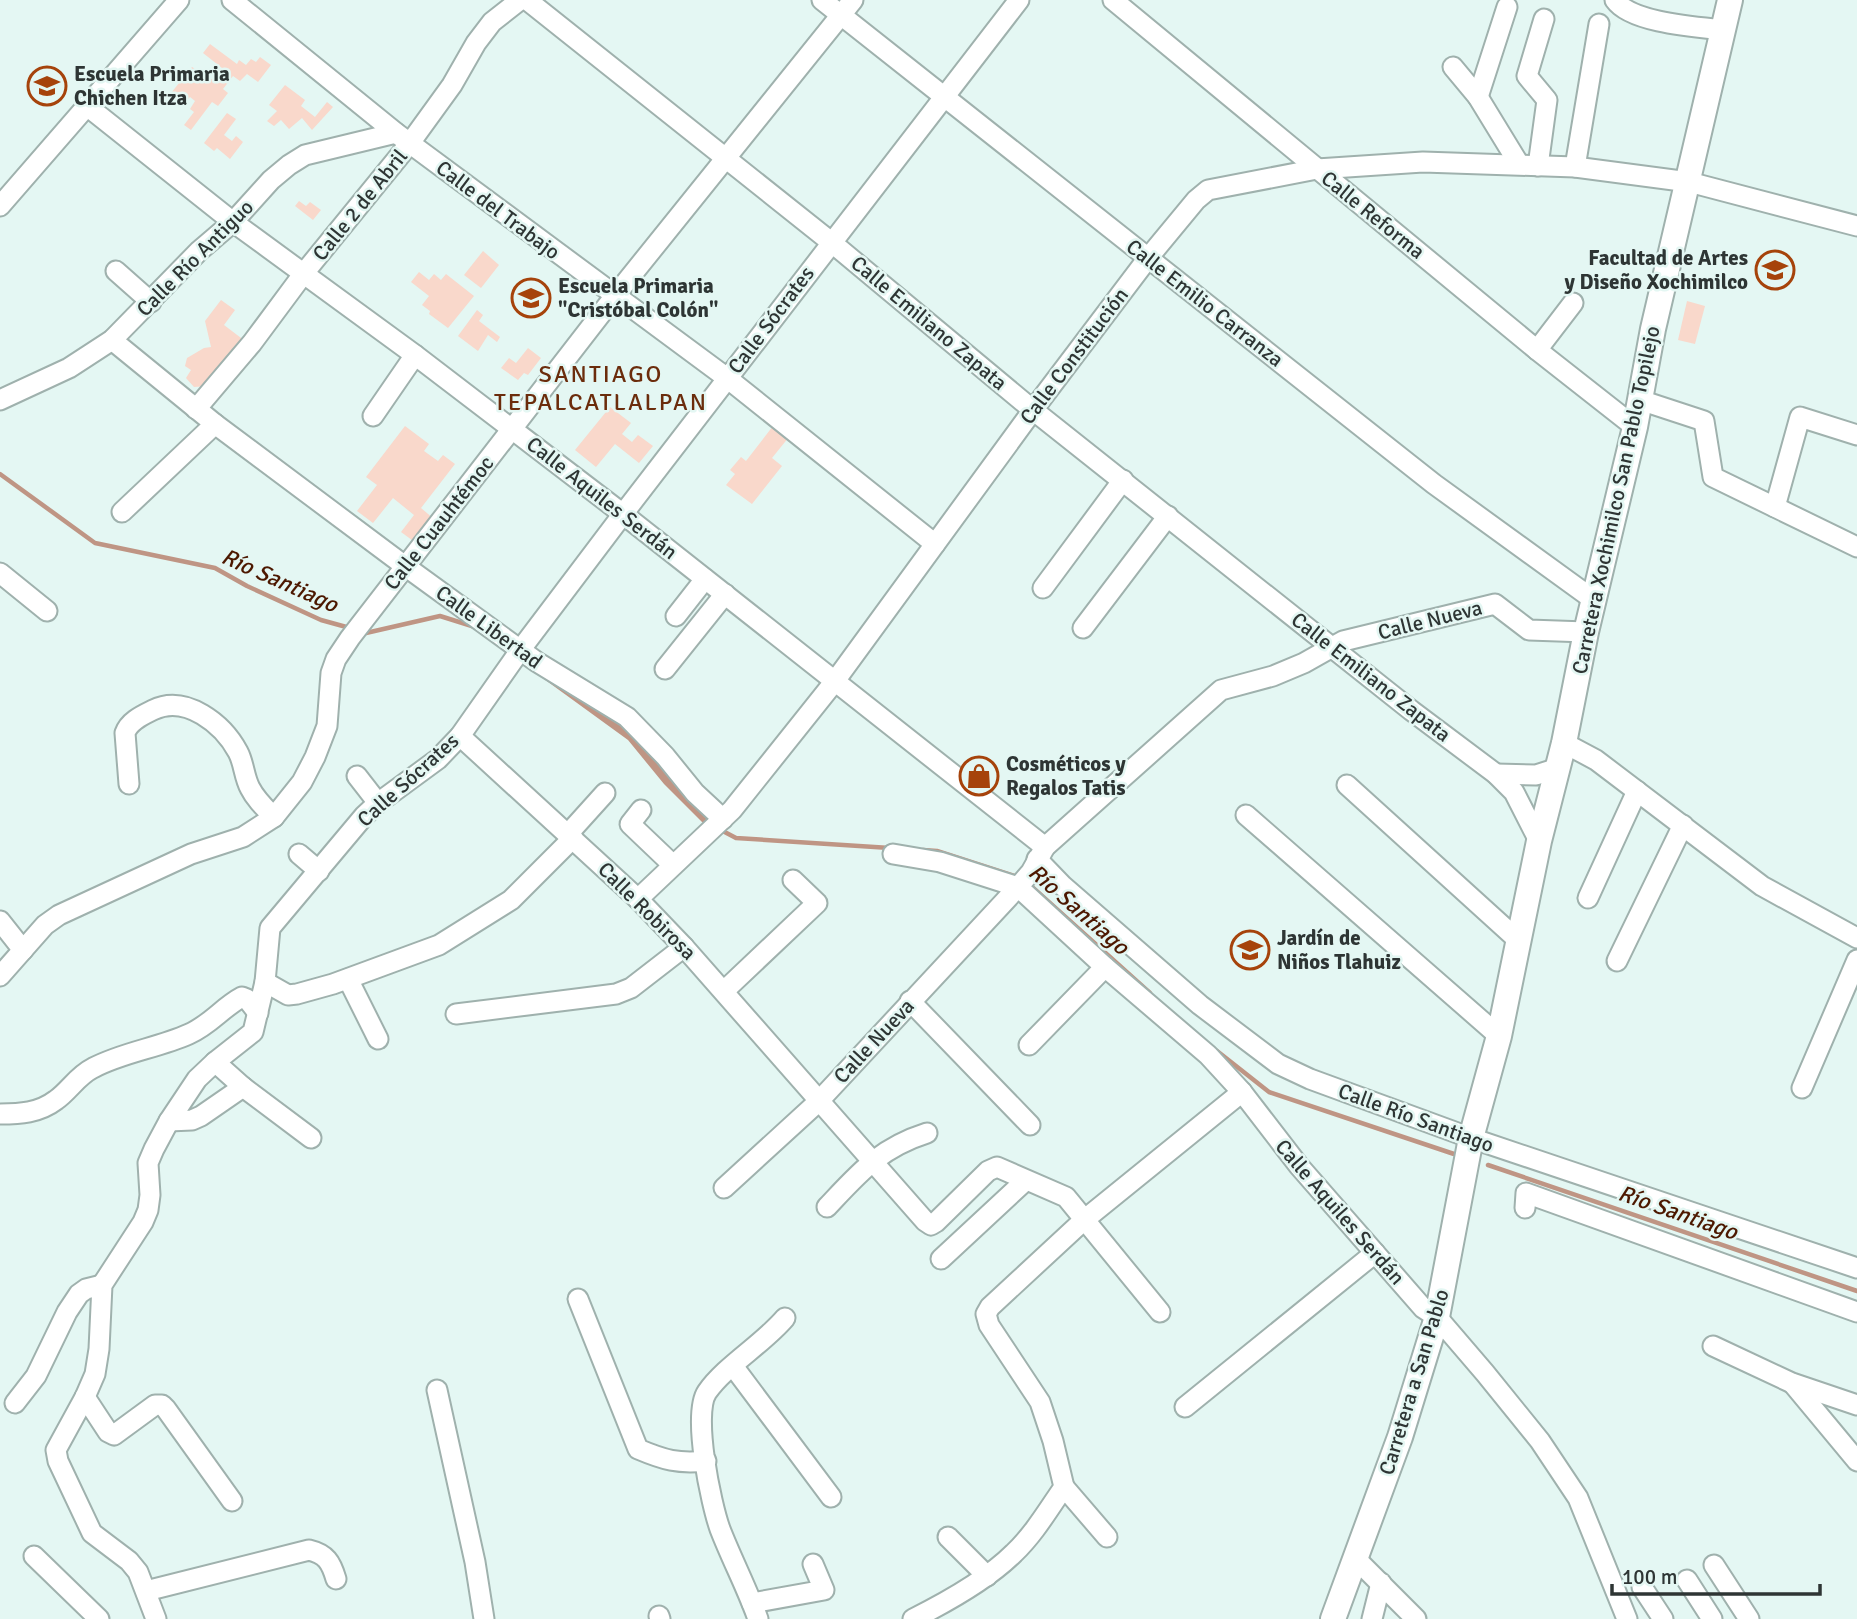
<svg xmlns="http://www.w3.org/2000/svg" width="1857" height="1619" font-family="Signika,sans-serif">
<rect width="100%" height="100%" fill="#e4f7f3"/>
<g fill="#f9d8cb">
<polygon points="210,44 237,64 239,60 246,65 251,59 256,62 260,57 271,65 258,82 247,74 240,81 233,76 223,89 228,93 218,106 212,102 191,130 184,125 194,112 190,109 195,101 190,97 184,104 171,93 192,67 213,80 222,68 203,53"/>
<polygon points="285,85 305,100 301,106 315,117 327,102 333,107 312,130 302,118 289,129 281,120 274,126 267,121 277,111 269,105"/>
<polygon points="227,113 236,119 224,135 232,141 236,136 243,142 230,159 217,148 214,151 204,143"/>
<polygon points="299,201 306,206 310,202 321,210 313,220 295,206"/>
<polygon points="483,251 499,265 481,288 464,275"/>
<polygon points="419,272 429,280 434,274 441,280 446,274 474,296 448,328 429,314 430,311 422,305 429,296 411,282"/>
<polygon points="221,300 235,310 224,325 245,341 207,386 194,387 186,378 191,370 185,366 187,358 204,348 211,347 205,321"/>
<polygon points="1687,301 1705,306 1695,344 1678,340"/>
<polygon points="477,310 483,315 479,321 500,337 497,342 488,335 478,351 458,336"/>
<polygon points="528,348 541,358 528,375 524,373 518,380 501,368 509,358 516,363"/>
<polygon points="610,407 631,423 622,434 632,442 638,435 653,446 639,463 615,444 596,467 575,450"/>
<polygon points="405,426 429,444 424,451 438,461 443,455 455,464 421,508 434,519 416,543 401,532 414,515 393,498 373,523 357,511 377,485 366,477"/>
<polygon points="773,426 789,437 772,458 782,466 752,504 726,485 735,474 730,470 741,457 746,461"/>
</g>
<polygon fill="#bf9584" points="541,671 630,729 716,820 707,827 664,784 628,740 544,679"/>
<g fill="none" stroke-linecap="round" stroke-linejoin="round">
<g stroke="#bf9584" stroke-width="4.5">
<polyline points="0,474 95,543 215,568 247,586 321,620 350,628"/>
<polyline points="361,632 366,633 440,616 475,627"/>
<polyline points="719,829 736,838 890,848"/>
<polyline points="923,850 937,851 1018,877"/>
<polyline points="1031,886 1150,993"/>
<polyline points="1217,1051 1269,1092 1454,1154"/>
<polyline points="1488,1165 1857,1291"/>
</g>
<defs>
<g id="minor">
<polyline points="232,0 396,133 727,378 935,544"/>
<polyline points="527,0 831,242 1033,410 1412,711 1496,774 1514,792 1539,841"/>
<polyline points="822,0 1434,484 1594,600"/>
<polyline points="1113,0 1537,350 1635,427"/>
<path d="M1615 0C1631 23 1697 27 1724 30"/>
<polyline points="1453,67 1478,97 1519,164"/>
<polyline points="1478,97 1507,7"/>
<polyline points="87,106 233,222 415,355 623,514 1045,847"/>
<polyline points="1538,166 1547,100 1527,76 1544,19"/>
<polyline points="1575,167 1599,24"/>
<polyline points="0,206 179,0"/>
<polyline points="116,271 151,302"/>
<polyline points="112,340 215,424 405,566 537,662 627,717 665,756 695,793 723,819"/>
<polyline points="1537,350 1573,303"/>
<polyline points="0,400 69,368 112,340 199,251 233,222 271,180 289,165 305,155 396,133"/>
<polyline points="1640,400 1704,421 1713,477 1857,547"/>
<polyline points="196,409 252,343 304,273 410,143 452,85 476,43 492,22 520,0"/>
<polyline points="373,416 415,355"/>
<polyline points="1775,507 1800,417 1857,435"/>
<polyline points="122,512 215,424"/>
<polyline points="0,573 47,611"/>
<polyline points="1043,588 1123,480"/>
<polyline points="676,616 705,579"/>
<polyline points="1083,628 1168,516"/>
<polyline points="1586,632 1529,630 1495,604 1343,641 1304,663 1273,676 1221,690 1045,847 1031,872 1018,887 1105,967 1208,1055 1242,1092 1299,1166 1423,1308 1437,1317 1485,1373 1540,1441 1578,1498 1627,1619"/>
<polyline points="665,669 725,594"/>
<polyline points="460,736 638,899 684,947 925,1221 931,1225 936,1222 988,1171 997,1167 1066,1197 1160,1312"/>
<polyline points="1564,743 1596,760 1762,886 1857,938"/>
<polyline points="1496,774 1536,775 1558,768"/>
<polyline points="357,776 378,803"/>
<path d="M129 784 125 733C129 721 143 715 153 710 186 694 223 724 238 752 244 763 244 777 250 788 256 800 265 808 274 817"/>
<polyline points="1347,785 1519,941"/>
<polyline points="641,810 630,824 673,865"/>
<polyline points="1246,815 1499,1036"/>
<polyline points="568,834 605,793"/>
<polyline points="299,854 319,871"/>
<polyline points="1037,859 1063,886 1200,1005 1278,1064 1310,1079 1471,1138 1857,1268"/>
<polyline points="1588,898 1637,791"/>
<polyline points="638,899 732,810 835,681 1033,410 1148,258 1196,200 1208,190 1317,169 1423,162 1575,167 1689,182 1857,226"/>
<polyline points="0,921 23,950"/>
<polyline points="1617,961 1683,825"/>
<polyline points="0,976 45,925 59,915 191,854 243,837 274,817 302,782 315,757 327,726 331,673 336,659 350,638 614,297 853,0"/>
<polyline points="348,979 378,1039"/>
<polyline points="265,982 288,995 297,994 333,984 439,945 511,900 573,838"/>
<polyline points="724,991 817,903 793,880"/>
<polyline points="910,1001 1030,1125"/>
<polyline points="456,1014 616,994 631,988 684,947"/>
<polyline points="1029,1045 1105,967"/>
<polyline points="215,1062 243,1087 311,1138"/>
<polyline points="1802,1088 1857,960"/>
<path d="M0 1114C20 1114 39 1113 56 1100 70 1090 77 1076 93 1068 123 1052 158 1048 189 1034 210 1025 223 1007 242 997L247 999 258 1013"/>
<polyline points="169,1121 192,1120 201,1116 243,1087"/>
<polyline points="724,1188 818,1102 1018,887 940,862 893,854"/>
<path d="M827 1207C860 1172 880 1148 927 1133"/>
<polyline points="1525,1208 1526,1193 1857,1312"/>
<polyline points="941,1259 1025,1181"/>
<path d="M578 1299 638 1449C664 1460 678 1464 706 1461"/>
<polyline points="1713,1346 1792,1383 1857,1405"/>
<polyline points="733,1366 831,1497"/>
<polyline points="1793,1384 1857,1461"/>
<polyline points="437,1390 475,1562 484,1619"/>
<polyline points="85,1397 108,1432 114,1435 155,1405 162,1405 166,1409 232,1501"/>
<polyline points="15,1403 36,1376 67,1312 79,1294 86,1289 102,1285"/>
<polyline points="1185,1407 1375,1253"/>
<polyline points="1064,1487 1107,1537"/>
<polyline points="948,1537 987,1576"/>
<polyline points="34,1556 99,1619"/>
<polyline points="1357,1560 1416,1619"/>
<polyline points="1714,1565 1749,1619"/>
<polyline points="1687,1580 1712,1619"/>
<polyline points="1642,1587 1663,1619"/>
<path d="M146 1591 309 1550C326 1554 331 1562 336 1579"/>
<polyline points="752,1603 824,1590 813,1564"/>
<polyline points="659,1616 660,1619"/>
<polyline points="156,1619 138,1572 129,1561 92,1533 58,1461 56,1450 85,1397 95,1374 99,1349 102,1285 143,1222 148,1210 150,1195 148,1163 154,1149 169,1121 197,1079 215,1062 253,1032 265,982 270,928 364,816 378,803 438,759 460,736 521,649 623,514 1019,0"/>
<path d="M758 1619C747 1588 732 1560 720 1529 711 1504 692 1414 707 1392 725 1366 763 1344 785 1318"/>
<path d="M913 1619C947 1602 987 1580 1014 1553 1034 1534 1048 1510 1064 1487L1053 1441 1040 1402 989 1325 986 1314 990 1307 1084 1220 1242 1092"/>
<polyline points="1372,1619 1381,1583"/>
</g>
<polyline id="major" points="1333,1619 1400,1437 1437,1317 1471,1138 1499,1036 1539,841 1564,743 1586,632 1635,427 1653,329 1730,0"/>
</defs>
<use href="#minor" stroke="#9fb1ad" stroke-width="23"/>
<use href="#major" stroke="#9fb1ad" stroke-width="28"/>
<use href="#minor" stroke="#fff" stroke-width="19"/>
<use href="#major" stroke="#fff" stroke-width="24"/>
</g>
<defs>
<symbol id="school-ring" viewBox="-11 -11 22 22"><circle r="9.5" fill="#e4f7f3" stroke="#a6430b" stroke-width="1.5"/><path d="M0-5L7-2L0 1L-7-2ZM-4 1L0 2.5L4 1V4Q0 6-4 4Z" fill="#a6430b"/></symbol>
<symbol id="university-ring" viewBox="-11 -11 22 22"><circle r="9.5" fill="#e4f7f3" stroke="#a6430b" stroke-width="1.5"/><path d="M0-5L7-2L0 1L-7-2ZM-4 1L0 2.5L4 1V4Q0 6-4 4Z" fill="#a6430b"/></symbol>
<symbol id="shop-ring" viewBox="-11 -11 22 22"><circle r="9.5" fill="#e4f7f3" stroke="#a6430b" stroke-width="1.5"/><path d="M-5-2.5h2.3a2.7 3.5 0 0 1 5.4 0H5L5.5 6h-11ZM-1.5-2.5h3a1.5 2.3 0 0 0-3 0Z" fill="#a6430b"/></symbol>
</defs>
<g fill-rule="evenodd">
<use href="#school-ring" x="25" y="64" width="44" height="44"/>
<use href="#university-ring" x="1753" y="248" width="44" height="44"/>
<use href="#school-ring" x="509" y="276" width="44" height="44"/>
<use href="#shop-ring" x="957" y="754" width="44" height="44"/>
<use href="#school-ring" x="1228" y="928" width="44" height="44"/>
</g>
<g text-anchor="middle" stroke-width="5" stroke-linejoin="round" paint-order="stroke">
<g font-size="21" font-weight="bold" fill="#2e3534" stroke="#e4f7f3" text-anchor="start">
<text x="74" y="81">Escuela Primaria<tspan x="74" dy="24">Chichen Itza</tspan></text>
<text x="1748" y="265" text-anchor="end">Facultad de Artes<tspan x="1748" dy="24">y Diseño Xochimilco</tspan></text>
<text x="558" y="293">Escuela Primaria<tspan x="558" dy="24">"Cristóbal Colón"</tspan></text>
<text x="1006" y="771">Cosméticos y<tspan x="1006" dy="24">Regalos Tatis</tspan></text>
<text x="1277" y="945">Jardín de<tspan x="1277" dy="24">Niños Tlahuiz</tspan></text>
</g>
<g font-size="21" fill="#2e3534" stroke="#e4f7f3">
<text transform="translate(360 205) rotate(-51)" y="7">Calle 2 de Abril</text>
<text transform="translate(498 210) rotate(37)" y="7">Calle del Trabajo</text>
<text transform="translate(1373 215) rotate(39)" y="7">Calle Reforma</text>
<text transform="translate(195 258) rotate(-45)" y="7">Calle Río Antiguo</text>
<text transform="translate(1205 303) rotate(38)" y="7">Calle Emilio Carranza</text>
<text transform="translate(771 320) rotate(-53)" y="7">Calle Sócrates</text>
<text transform="translate(929 323) rotate(40)" y="7">Calle Emiliano Zapata</text>
<text transform="translate(1074 356) rotate(-53)" y="7">Calle Constitución</text>
<text transform="translate(602 498) rotate(38)" y="7">Calle Aquiles Serdán</text>
<text transform="translate(1616 500) rotate(-78)" y="7">Carretera Xochimilco San Pablo Topilejo</text>
<text transform="translate(439 523) rotate(-52)" y="7">Calle Cuauhtémoc</text>
<text transform="translate(1430 620) rotate(-14)" y="7">Calle Nueva</text>
<text transform="translate(489 627) rotate(36)" y="7">Calle Libertad</text>
<text transform="translate(1371 677) rotate(38)" y="7">Calle Emiliano Zapata</text>
<text transform="translate(408 780) rotate(-42)" y="7">Calle Sócrates</text>
<text transform="translate(647 911) rotate(45)" y="7">Calle Robirosa</text>
<text transform="translate(874 1041) rotate(-47)" y="7">Calle Nueva</text>
<text transform="translate(1416 1118) rotate(20)" y="7">Calle Río Santiago</text>
<text transform="translate(1340 1212) rotate(49)" y="7">Calle Aquiles Serdán</text>
<text transform="translate(1414 1382) rotate(-73)" y="7">Carretera a San Pablo</text>
</g>
<g font-size="23" font-style="italic" fill="#4c1800" stroke="#e4f7f3">
<text transform="translate(280 580) rotate(24)" y="8">Río Santiago</text>
<text transform="translate(1079 909) rotate(41)" y="8">Río Santiago</text>
<text transform="translate(1678 1212) rotate(19)" y="8">Río Santiago</text>
</g>
<g font-size="24" letter-spacing="2" fill="#6b2c0c" stroke="#e4f7f3">
<text x="601" y="382">SANTIAGO<tspan x="601" dy="28">TEPALCATLALPAN</tspan></text>
</g>
</g>
<path d="M1612 1584v10h208v-10" fill="none" stroke="#2e3534" stroke-width="3.5"/>
<text x="1622" y="1584" font-size="21" fill="#2e3534" stroke="#e4f7f3" stroke-width="5" paint-order="stroke">100 m</text>
</svg>
